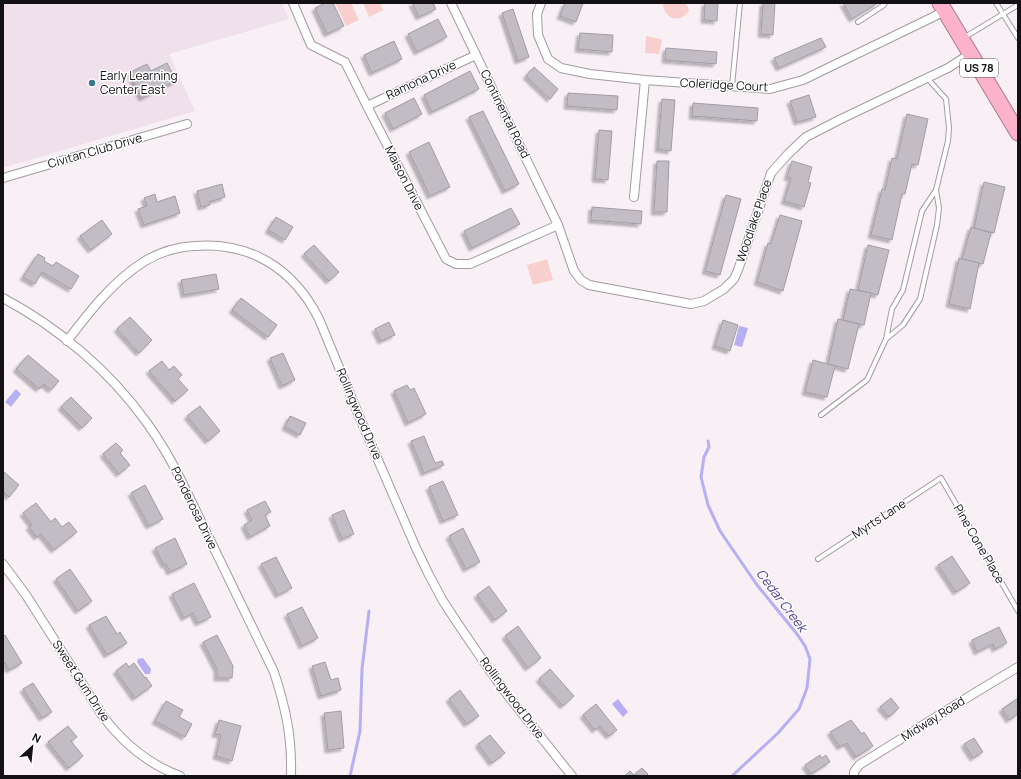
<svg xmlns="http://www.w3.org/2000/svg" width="1021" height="779" font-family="Manrope,sans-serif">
<defs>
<filter id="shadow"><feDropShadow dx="-3" dy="3" stdDeviation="1" flood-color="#0004"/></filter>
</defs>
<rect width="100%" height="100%" fill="#f9f0f6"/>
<polygon fill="#efe0eb" points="3,3 282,3 289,19 169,54 195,111 3,168"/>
<g fill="#f9cfce">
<polygon points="335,3 351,3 359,20 346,26"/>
<polygon points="363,3 380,3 383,10 369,17"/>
<path d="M663 3H685L688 7 689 11C679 25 663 18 663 3Z"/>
<polygon points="646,36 661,39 662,40 659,54 645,53"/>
<polygon points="547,259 553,280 533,285 527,265"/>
</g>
<g fill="#b6aff2">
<polygon points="739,326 748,328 742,347 734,345"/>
<polygon points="16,389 21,394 11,407 5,402"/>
<polygon points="143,658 151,669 150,674 145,674 137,662 138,659"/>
<polygon points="618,699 628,712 623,717 612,704"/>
</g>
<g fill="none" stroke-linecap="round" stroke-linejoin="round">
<g stroke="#b6aff2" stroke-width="3">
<polyline points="708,441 709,447 704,457 701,477 708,505 720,531 757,585 797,634 805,646 810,659 807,688 799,709 778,733 732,776"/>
<polyline points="350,776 360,731 362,669 369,611"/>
</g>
</g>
<g fill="#c2bdc5" stroke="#a19da5" filter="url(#shadow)">
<polygon points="325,3 333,3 344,26 327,34 315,8"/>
<polygon points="412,3 433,3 436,9 419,17"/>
<polygon points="565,3 583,3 576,22 560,16"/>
<polygon points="705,3 718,3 717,21 704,20"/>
<polygon points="763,3 775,3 773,35 761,34"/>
<polygon points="843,3 878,3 852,19"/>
<polygon points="513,9 529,57 518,61 502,13"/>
<polygon points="438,19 447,37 417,52 408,34"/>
<polygon points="580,33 613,35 612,52 578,49"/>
<polygon points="821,38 826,47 779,68 774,58"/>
<polygon points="394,41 402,59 372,73 364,55"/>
<polygon points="666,48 717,52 716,64 665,60"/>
<polygon points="167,63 176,81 142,98 133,80 134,79 131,72 147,64 151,71"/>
<polygon points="534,67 558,89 550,99 526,76"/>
<polygon points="470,71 479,89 432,112 424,95"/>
<polygon points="568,93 618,96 617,110 567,106"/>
<polygon points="809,95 816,117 797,122 790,101"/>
<polygon points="414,98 422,114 393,129 385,113"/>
<polygon points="662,99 675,100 671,151 658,149"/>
<polygon points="693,103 758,108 757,121 692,116"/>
<polygon points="483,111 519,184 505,191 469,117"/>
<polygon points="907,114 928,119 918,165 912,164 905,194 902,194 892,240 871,235 882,189 885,190 892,158 897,159"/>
<polygon points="599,130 612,131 608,180 595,179"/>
<polygon points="429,142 450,187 430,196 409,152"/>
<polygon points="657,161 669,161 667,212 654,212"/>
<polygon points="792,161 812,167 808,182 811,183 804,207 784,201 791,178 787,177"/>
<polygon points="984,182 1005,187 994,233 974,228"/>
<polygon points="222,184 225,197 209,202 210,205 201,207 197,191"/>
<polygon points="155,194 157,202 175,196 180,213 144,225 138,209 147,206 144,198"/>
<polygon points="726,195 741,199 720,275 705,271"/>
<polygon points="592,207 642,211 641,224 591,220"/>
<polygon points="511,208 520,224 472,248 464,231"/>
<polygon points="780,215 802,221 783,291 757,282 768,243 771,244"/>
<polygon points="276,217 293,227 285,240 268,230"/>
<polygon points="102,220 112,234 91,250 80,236"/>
<polygon points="971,227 991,233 983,264 962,259"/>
<polygon points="314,245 339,272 329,281 304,254"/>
<polygon points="868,245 889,250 878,295 858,290"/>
<polygon points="38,254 45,258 44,261 53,266 56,262 79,276 71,289 42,272 35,284 23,277"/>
<polygon points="959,258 979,263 970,309 949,304"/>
<polygon points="216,274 219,289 184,295 181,280"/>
<polygon points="850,289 871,293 864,325 843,320"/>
<polygon points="241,298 277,325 268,337 232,310"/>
<polygon points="130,317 152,340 139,353 117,329"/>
<polygon points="838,319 859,324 848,369 828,364"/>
<polygon points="723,320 738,325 730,351 715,346"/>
<polygon points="389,322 395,335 381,341 375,329"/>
<polygon points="283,353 295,380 282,386 270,358"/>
<polygon points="28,355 59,381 51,390 44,384 39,389 16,369"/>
<polygon points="813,360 835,366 827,397 805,392"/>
<polygon points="162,361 169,370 174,366 182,375 178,379 188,390 175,401 149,371"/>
<polygon points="407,385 410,390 414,388 426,414 408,423 394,391"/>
<polygon points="71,397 92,418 82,428 61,407"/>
<polygon points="200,406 220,431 208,441 187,416"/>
<polygon points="290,416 306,423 300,435 285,427"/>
<polygon points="424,436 435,463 442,461 444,465 424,473 411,441"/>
<polygon points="116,443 123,450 120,453 130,465 119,474 103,454"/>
<polygon points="3,471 19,485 9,497 3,491"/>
<polygon points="443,481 458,515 443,521 429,487"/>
<polygon points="145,485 163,519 149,526 131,493"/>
<polygon points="265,501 271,512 265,515 270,526 250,537 244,525 252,520 247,510"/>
<polygon points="36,503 51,522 55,518 62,527 69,522 77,532 54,550 41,534 37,537 29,527 32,525 23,513"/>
<polygon points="344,510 354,534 342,539 332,515"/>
<polygon points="463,528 480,562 466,569 449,536"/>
<polygon points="175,538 187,564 170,572 166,564 164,565 155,548"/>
<polygon points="952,556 970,583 956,592 938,565"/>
<polygon points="276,557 292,588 278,595 261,564"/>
<polygon points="70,569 92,601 78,611 56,579"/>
<polygon points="194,583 211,617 198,623 193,613 184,618 172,594"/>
<polygon points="489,586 507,611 495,620 477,595"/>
<polygon points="302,607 318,638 302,646 287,614"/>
<polygon points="106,616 117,634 120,632 127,643 107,655 89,625"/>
<polygon points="518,626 541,658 528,668 505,636"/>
<polygon points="999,627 1007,643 995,649 993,644 977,652 972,640"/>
<polygon points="5,635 22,663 9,670 5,663 3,664 3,637"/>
<polygon points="217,635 233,666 232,678 217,678 217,669 203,642"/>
<polygon points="325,662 331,680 338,678 341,690 321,696 312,666"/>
<polygon points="126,663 129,667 134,663 145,678 146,677 152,686 135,698 116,671"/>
<polygon points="550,669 574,696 563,706 539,679"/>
<polygon points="33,683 52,712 42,718 23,689"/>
<polygon points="460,690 479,716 467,724 449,699"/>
<polygon points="891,698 899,708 889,717 880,707"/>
<polygon points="1018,698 1018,714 1009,720 1002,709"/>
<polygon points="166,701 183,710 179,717 192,724 185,737 155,721"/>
<polygon points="596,704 617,730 609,736 600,726 595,730 583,715"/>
<polygon points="341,711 344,748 328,750 324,713"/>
<polygon points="219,720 241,726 232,761 216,756 221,735 215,734"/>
<polygon points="851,720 862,734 864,732 873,746 856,757 847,743 840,747 830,732"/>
<polygon points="68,726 77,737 71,741 83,756 69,768 48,742"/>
<polygon points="490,735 505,753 492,763 478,744"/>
<polygon points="974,738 983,752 973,758 964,744"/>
<polygon points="820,755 822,758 826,755 830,762 811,774 805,765"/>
<polygon points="642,768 648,774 646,776 625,776 630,771 634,775"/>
</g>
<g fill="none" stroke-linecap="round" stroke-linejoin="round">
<defs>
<g id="lane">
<polyline points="996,3 1018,38"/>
<polyline points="858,22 884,5 885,3"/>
<polyline points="965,37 1018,5"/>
<polyline points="732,86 740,3"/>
<polyline points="886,339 903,325 920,299 937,225 939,208 936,190"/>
<polyline points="821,415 867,380 886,339 892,309 903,290 922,211 936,190 948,141 949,128 946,99 927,78"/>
<polyline points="818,559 941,478 1018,611"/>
</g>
<g id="street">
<polyline points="293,3 311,45 345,62 367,106 446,259 456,264 470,264 558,225"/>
<polyline points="451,3 558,225 574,271 581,280 589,285 691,304 704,301 724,289 734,279 738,270 771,173 788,154 806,137 841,119 948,68 970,54"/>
<polyline points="541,3 537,14 538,35 548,59 561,68 590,74 645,80 770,89 803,80 931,18 944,11"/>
<polyline points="367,106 476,55"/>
<polyline points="3,178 187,124"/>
<polyline points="634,197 645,80"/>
<path d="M3 298C59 328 110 371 147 423 160 441 171 460 181 480L274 672C286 709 292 737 291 776"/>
<path d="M67 341C90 311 113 281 145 261 160 252 177 247 194 246 250 241 294 269 319 319L362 423 416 548 429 575 443 601 456 621 488 668 509 697 572 776"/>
<path d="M3 564 26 595 102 715C122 742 148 764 180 776"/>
<polyline points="854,776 854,772 859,765 978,691 1018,667"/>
</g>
<polyline id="highway" points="940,3 1018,133"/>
</defs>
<use href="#lane" stroke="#a39ba1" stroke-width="6"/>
<use href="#street" stroke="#a39ba1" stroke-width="10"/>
<use href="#highway" stroke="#ab7a8b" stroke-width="17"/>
<use href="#lane" stroke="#fff" stroke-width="4"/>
<use href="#street" stroke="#fff" stroke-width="8"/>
<use href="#highway" stroke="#fdb2cc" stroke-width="15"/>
</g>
<circle fill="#38788c" stroke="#fff" stroke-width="1.5" cx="92" cy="83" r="4"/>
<g text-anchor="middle" stroke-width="3" stroke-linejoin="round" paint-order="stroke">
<rect fill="#fff" stroke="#5a585a" stroke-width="1" x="960" y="59" width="38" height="18" rx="3"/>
<g font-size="11" font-weight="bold" fill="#131113">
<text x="979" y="72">US 78</text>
</g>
<g font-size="12" fill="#131113" stroke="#fff" text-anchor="start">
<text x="100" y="80">Early Learning<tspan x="100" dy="14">Center East</tspan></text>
</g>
<g font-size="12" fill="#131113" stroke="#fff">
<text transform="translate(421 80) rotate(-25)" y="4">Ramona Drive</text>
<text transform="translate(724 85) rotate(3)" y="4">Coleridge Court</text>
<text transform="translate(505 114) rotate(64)" y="4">Continental Road</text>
<text transform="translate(95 151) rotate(-16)" y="4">Civitan Club Drive</text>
<text transform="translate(404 178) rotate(63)" y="4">Maison Drive</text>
<text transform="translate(754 221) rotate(-71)" y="4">Woodlake Place</text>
<text transform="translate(359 414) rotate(67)" y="4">Rollingwood Drive</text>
<text transform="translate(194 508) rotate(64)" y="4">Ponderosa Drive</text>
<text transform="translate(879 519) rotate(-33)" y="4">Myrts Lane</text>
<text transform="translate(979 544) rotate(60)" y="4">Pine Cone Place</text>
<text transform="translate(81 681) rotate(57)" y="4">Sweet Gum Drive</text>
<text transform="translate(512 698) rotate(53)" y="4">Rollingwood Drive</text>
<text transform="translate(933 719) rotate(-32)" y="4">Midway Road</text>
</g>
<g font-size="13" font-style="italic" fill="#4c3d8a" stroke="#fff">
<text transform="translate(782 600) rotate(53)" y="5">Cedar Creek</text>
</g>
</g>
<rect width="1021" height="779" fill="none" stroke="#131113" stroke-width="8"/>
<g transform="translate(32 747) rotate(27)" stroke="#ffffff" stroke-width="3" paint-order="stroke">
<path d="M0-3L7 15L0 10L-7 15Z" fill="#131113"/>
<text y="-6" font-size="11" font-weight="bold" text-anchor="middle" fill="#131113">N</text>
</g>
</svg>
